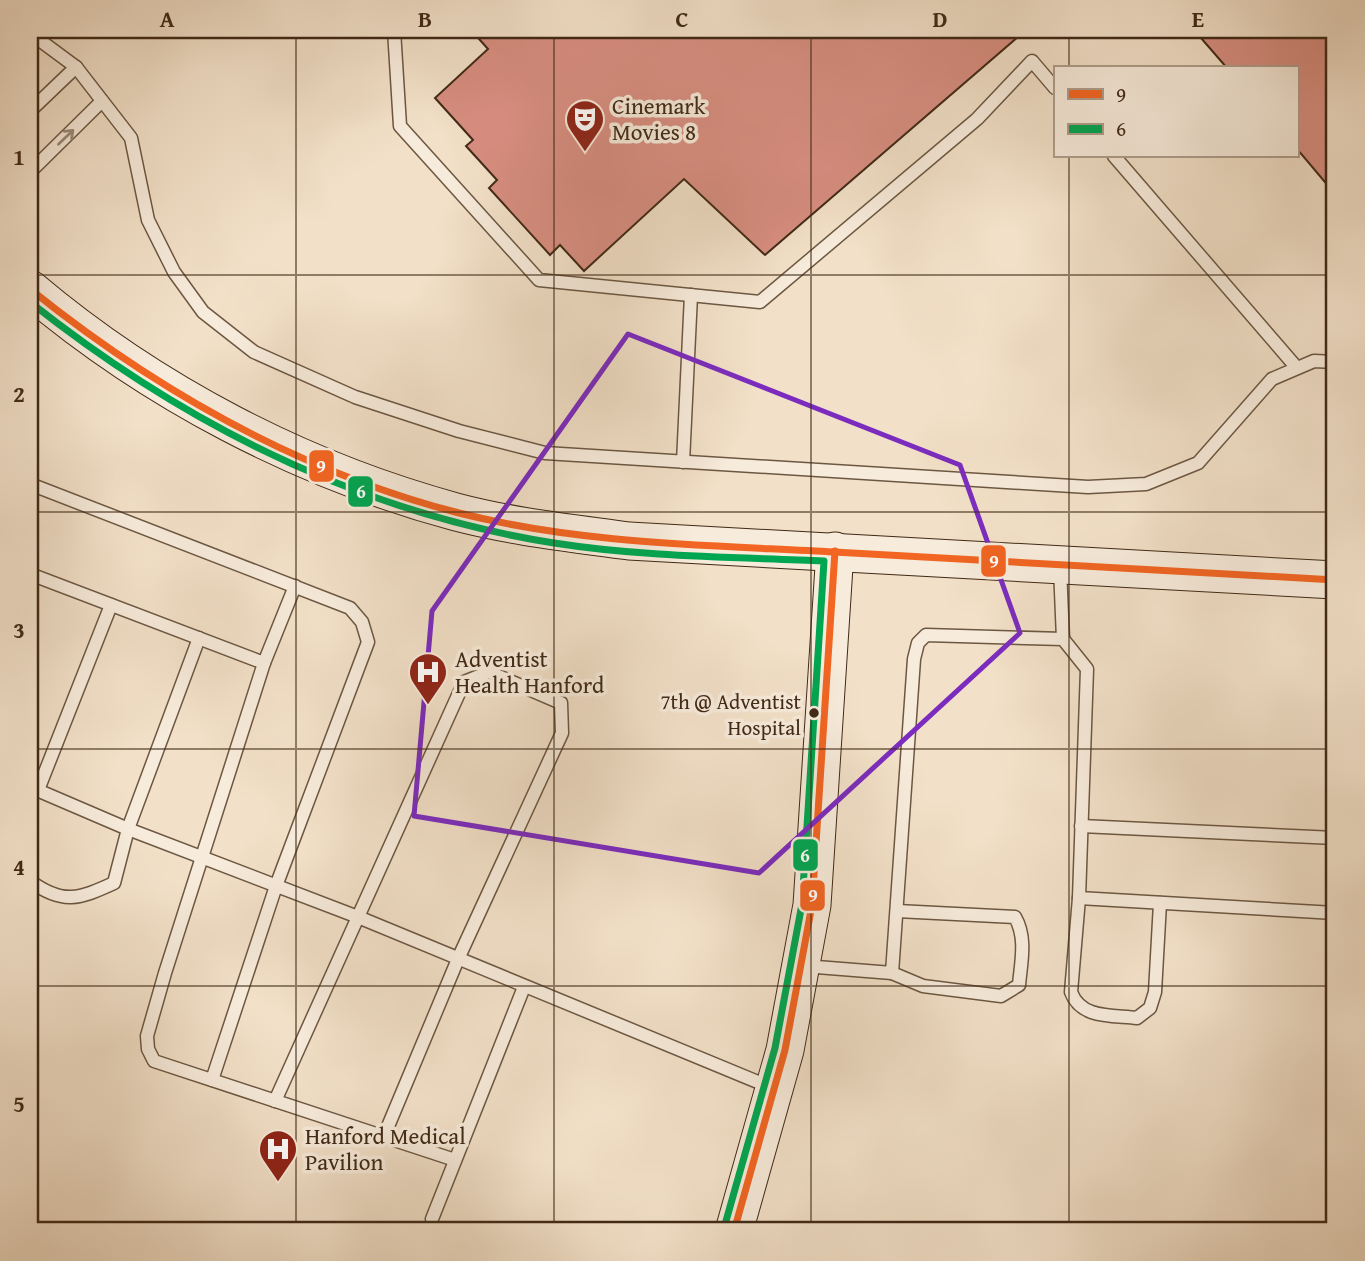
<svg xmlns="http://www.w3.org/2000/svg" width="1365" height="1261" font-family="'Gentium Book Plus',serif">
<rect width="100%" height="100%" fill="#f2e0c8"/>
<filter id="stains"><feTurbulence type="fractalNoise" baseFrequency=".00286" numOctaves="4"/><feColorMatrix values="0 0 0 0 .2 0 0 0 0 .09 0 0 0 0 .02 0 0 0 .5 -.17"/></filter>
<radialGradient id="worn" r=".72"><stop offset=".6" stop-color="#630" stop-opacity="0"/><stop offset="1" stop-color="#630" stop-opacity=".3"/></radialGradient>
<g fill="#d88e81" stroke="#402916" stroke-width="2">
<polygon points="471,30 1026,30 765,255 684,179 584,271 560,245 550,255 489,188 497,180 466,146 473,140 435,98 488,49"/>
<polygon points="1194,30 1335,30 1335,194 1297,149 1297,68 1227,68"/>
</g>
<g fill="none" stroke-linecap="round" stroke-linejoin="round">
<defs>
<g id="lane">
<polyline points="394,30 400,126 539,280 760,302 977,119 1032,61 1055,88"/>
<polyline points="30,33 76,67 131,138 148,220 174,272 203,312 254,352 355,397 459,431 545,453 1088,487 1146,484 1198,463 1272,379 1314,361 1335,362"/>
<polyline points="30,111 76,67"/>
<polyline points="1114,156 1297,368"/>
<polyline points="30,172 102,101"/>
<polyline points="683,462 691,295"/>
<polyline points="30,484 350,608 362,622 368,642 276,886 212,1080"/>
<polyline points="1060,568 1063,639"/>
<polyline points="30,574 264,663 165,973 147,1036 148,1049 154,1061 455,1160"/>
<polyline points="264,663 295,586"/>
<polyline points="30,787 128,829 358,917 770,1087"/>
<polyline points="38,790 111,605"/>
<polyline points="1081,826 1335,838"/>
<path d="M30 881C63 905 79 899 114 883L128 829 199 638"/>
<path d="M1079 898 1071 992C1081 1019 1112 1015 1137 1018L1150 1008 1155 992 1160 903"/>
<polyline points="804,966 892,973 914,659 918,643 926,635 1063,639 1087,669 1079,898 1335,913"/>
<path d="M892 973 923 986 1001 996 1019 985C1021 962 1027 938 1015 917L897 911"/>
<polyline points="275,1101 464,682 489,672 561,703 562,733 458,959 384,1136"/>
<polyline points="432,1219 524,987"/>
</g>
<g id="secondary">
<path d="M30 289C152 392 301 470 456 512 513 527 571 533 629 541L1335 580"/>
<polyline points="734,1231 785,1050 812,905 835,551"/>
</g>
</defs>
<use href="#lane" stroke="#6c5742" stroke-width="15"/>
<use href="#secondary" stroke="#402916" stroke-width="39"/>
<use href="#lane" stroke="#f7ebdb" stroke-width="12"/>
<use href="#secondary" stroke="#f7ebdb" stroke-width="37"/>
<defs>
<g id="bus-1">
<path d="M30 289C157 391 300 472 459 513 581 544 709 545 834 552 1001 562 1168 571 1335 580"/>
<polyline points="734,1231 785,1050 812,905 835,551"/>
</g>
<path id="bus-2" d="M30 302C184 424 359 512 554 543 643 557 734 557 824 561L802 904 775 1048 724 1228"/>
</defs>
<use href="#bus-1" stroke="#f7ebdb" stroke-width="12"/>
<use href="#bus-2" stroke="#f7ebdb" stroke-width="12"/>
<use href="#bus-1" stroke="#f26522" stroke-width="7"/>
<use href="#bus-2" stroke="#00a651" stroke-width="7"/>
</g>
<defs><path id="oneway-shaft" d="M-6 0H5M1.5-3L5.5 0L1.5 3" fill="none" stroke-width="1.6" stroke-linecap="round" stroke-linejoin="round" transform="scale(1.75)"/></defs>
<use stroke="#9c8a78" href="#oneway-shaft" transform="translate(66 137) rotate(-44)"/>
<path fill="none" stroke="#7b2cbf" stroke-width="5" stroke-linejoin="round" d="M628 334 960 465 1020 633 759 873 414 816 432 611Z"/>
<path fill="none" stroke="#402916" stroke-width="2" stroke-opacity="0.55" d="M296 30V1231M554 30V1231M811 30V1231M1069 30V68M1069 156V1231M30 275H1335M30 512H1335M30 749H1335M30 986H1335"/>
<defs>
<symbol id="theatre-pin" viewBox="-11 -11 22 30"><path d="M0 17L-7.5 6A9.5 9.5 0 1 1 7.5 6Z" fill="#8f2418" stroke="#f7ebdb"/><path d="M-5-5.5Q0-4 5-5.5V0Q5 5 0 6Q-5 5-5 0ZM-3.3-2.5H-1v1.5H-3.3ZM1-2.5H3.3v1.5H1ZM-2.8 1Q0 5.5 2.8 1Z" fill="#fff"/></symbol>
<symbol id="hospital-pin" viewBox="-11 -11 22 30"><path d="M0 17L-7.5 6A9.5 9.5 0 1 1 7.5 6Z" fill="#8f2418" stroke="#f7ebdb"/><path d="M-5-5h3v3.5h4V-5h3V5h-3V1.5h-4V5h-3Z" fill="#fff"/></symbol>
</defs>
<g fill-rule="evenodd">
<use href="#theatre-pin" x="563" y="97" width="44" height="60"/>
<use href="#hospital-pin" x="406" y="650" width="44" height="60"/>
<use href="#hospital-pin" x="256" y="1127" width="44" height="60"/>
</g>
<circle fill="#402916" stroke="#f7ebdb" stroke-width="2.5" cx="814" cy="713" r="6"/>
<g text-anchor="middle" stroke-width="7" stroke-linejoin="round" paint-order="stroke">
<g font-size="21" fill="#402916" stroke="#f7ebdb" text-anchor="end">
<text x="801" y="709">7th @ Adventist<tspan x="801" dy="26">Hospital</tspan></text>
</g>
<g font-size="23" fill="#402916" stroke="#f7ebdb" text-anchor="start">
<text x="612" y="114">Cinemark<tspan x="612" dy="26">Movies 8</tspan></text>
<text x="455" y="667">Adventist<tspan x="455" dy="26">Health Hanford</tspan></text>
<text x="305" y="1144">Hanford Medical<tspan x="305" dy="26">Pavilion</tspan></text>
</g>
</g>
<g stroke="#f7ebdb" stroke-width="2.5">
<rect x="308" y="449" width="27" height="34" rx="7" fill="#f26522"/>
<rect x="347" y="475" width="27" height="33" rx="7" fill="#00a651"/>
<rect x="980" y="544" width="27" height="34" rx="7" fill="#f26522"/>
<rect x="792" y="838" width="27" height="34" rx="7" fill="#00a651"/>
<rect x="799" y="879" width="27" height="33" rx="7" fill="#f26522"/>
</g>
<g font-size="19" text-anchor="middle" font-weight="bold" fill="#fff">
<text x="321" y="473">9</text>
<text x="361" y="498">6</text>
<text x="994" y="568">9</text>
<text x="805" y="862">6</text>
<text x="813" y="902">9</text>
</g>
<rect width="1365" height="1261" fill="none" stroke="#f2e0c8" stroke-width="77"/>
<rect x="1054" y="66" width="245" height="91" fill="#f7ebdb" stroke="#ae9d8c" stroke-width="2"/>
<rect x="1068" y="89" width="35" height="10" fill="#f26522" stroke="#ae9d8c" stroke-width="2"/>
<text x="1116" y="102" font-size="21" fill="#402916">9</text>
<rect x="1068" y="124" width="35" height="10" fill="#00a651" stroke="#ae9d8c" stroke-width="2"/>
<text x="1116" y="136" font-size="21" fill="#402916">6</text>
<rect x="38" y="38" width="1288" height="1184" fill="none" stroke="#402916" stroke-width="2.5"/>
<g font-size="23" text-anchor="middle" font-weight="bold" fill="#402916">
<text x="167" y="27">A</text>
<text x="425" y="27">B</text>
<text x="682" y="27">C</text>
<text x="940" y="27">D</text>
<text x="1198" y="27">E</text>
<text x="19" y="165">1</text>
<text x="19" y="402">2</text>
<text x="19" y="638">3</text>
<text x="19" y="875">4</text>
<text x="19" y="1112">5</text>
</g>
<rect width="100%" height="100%" filter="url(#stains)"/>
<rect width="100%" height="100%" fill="url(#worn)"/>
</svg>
